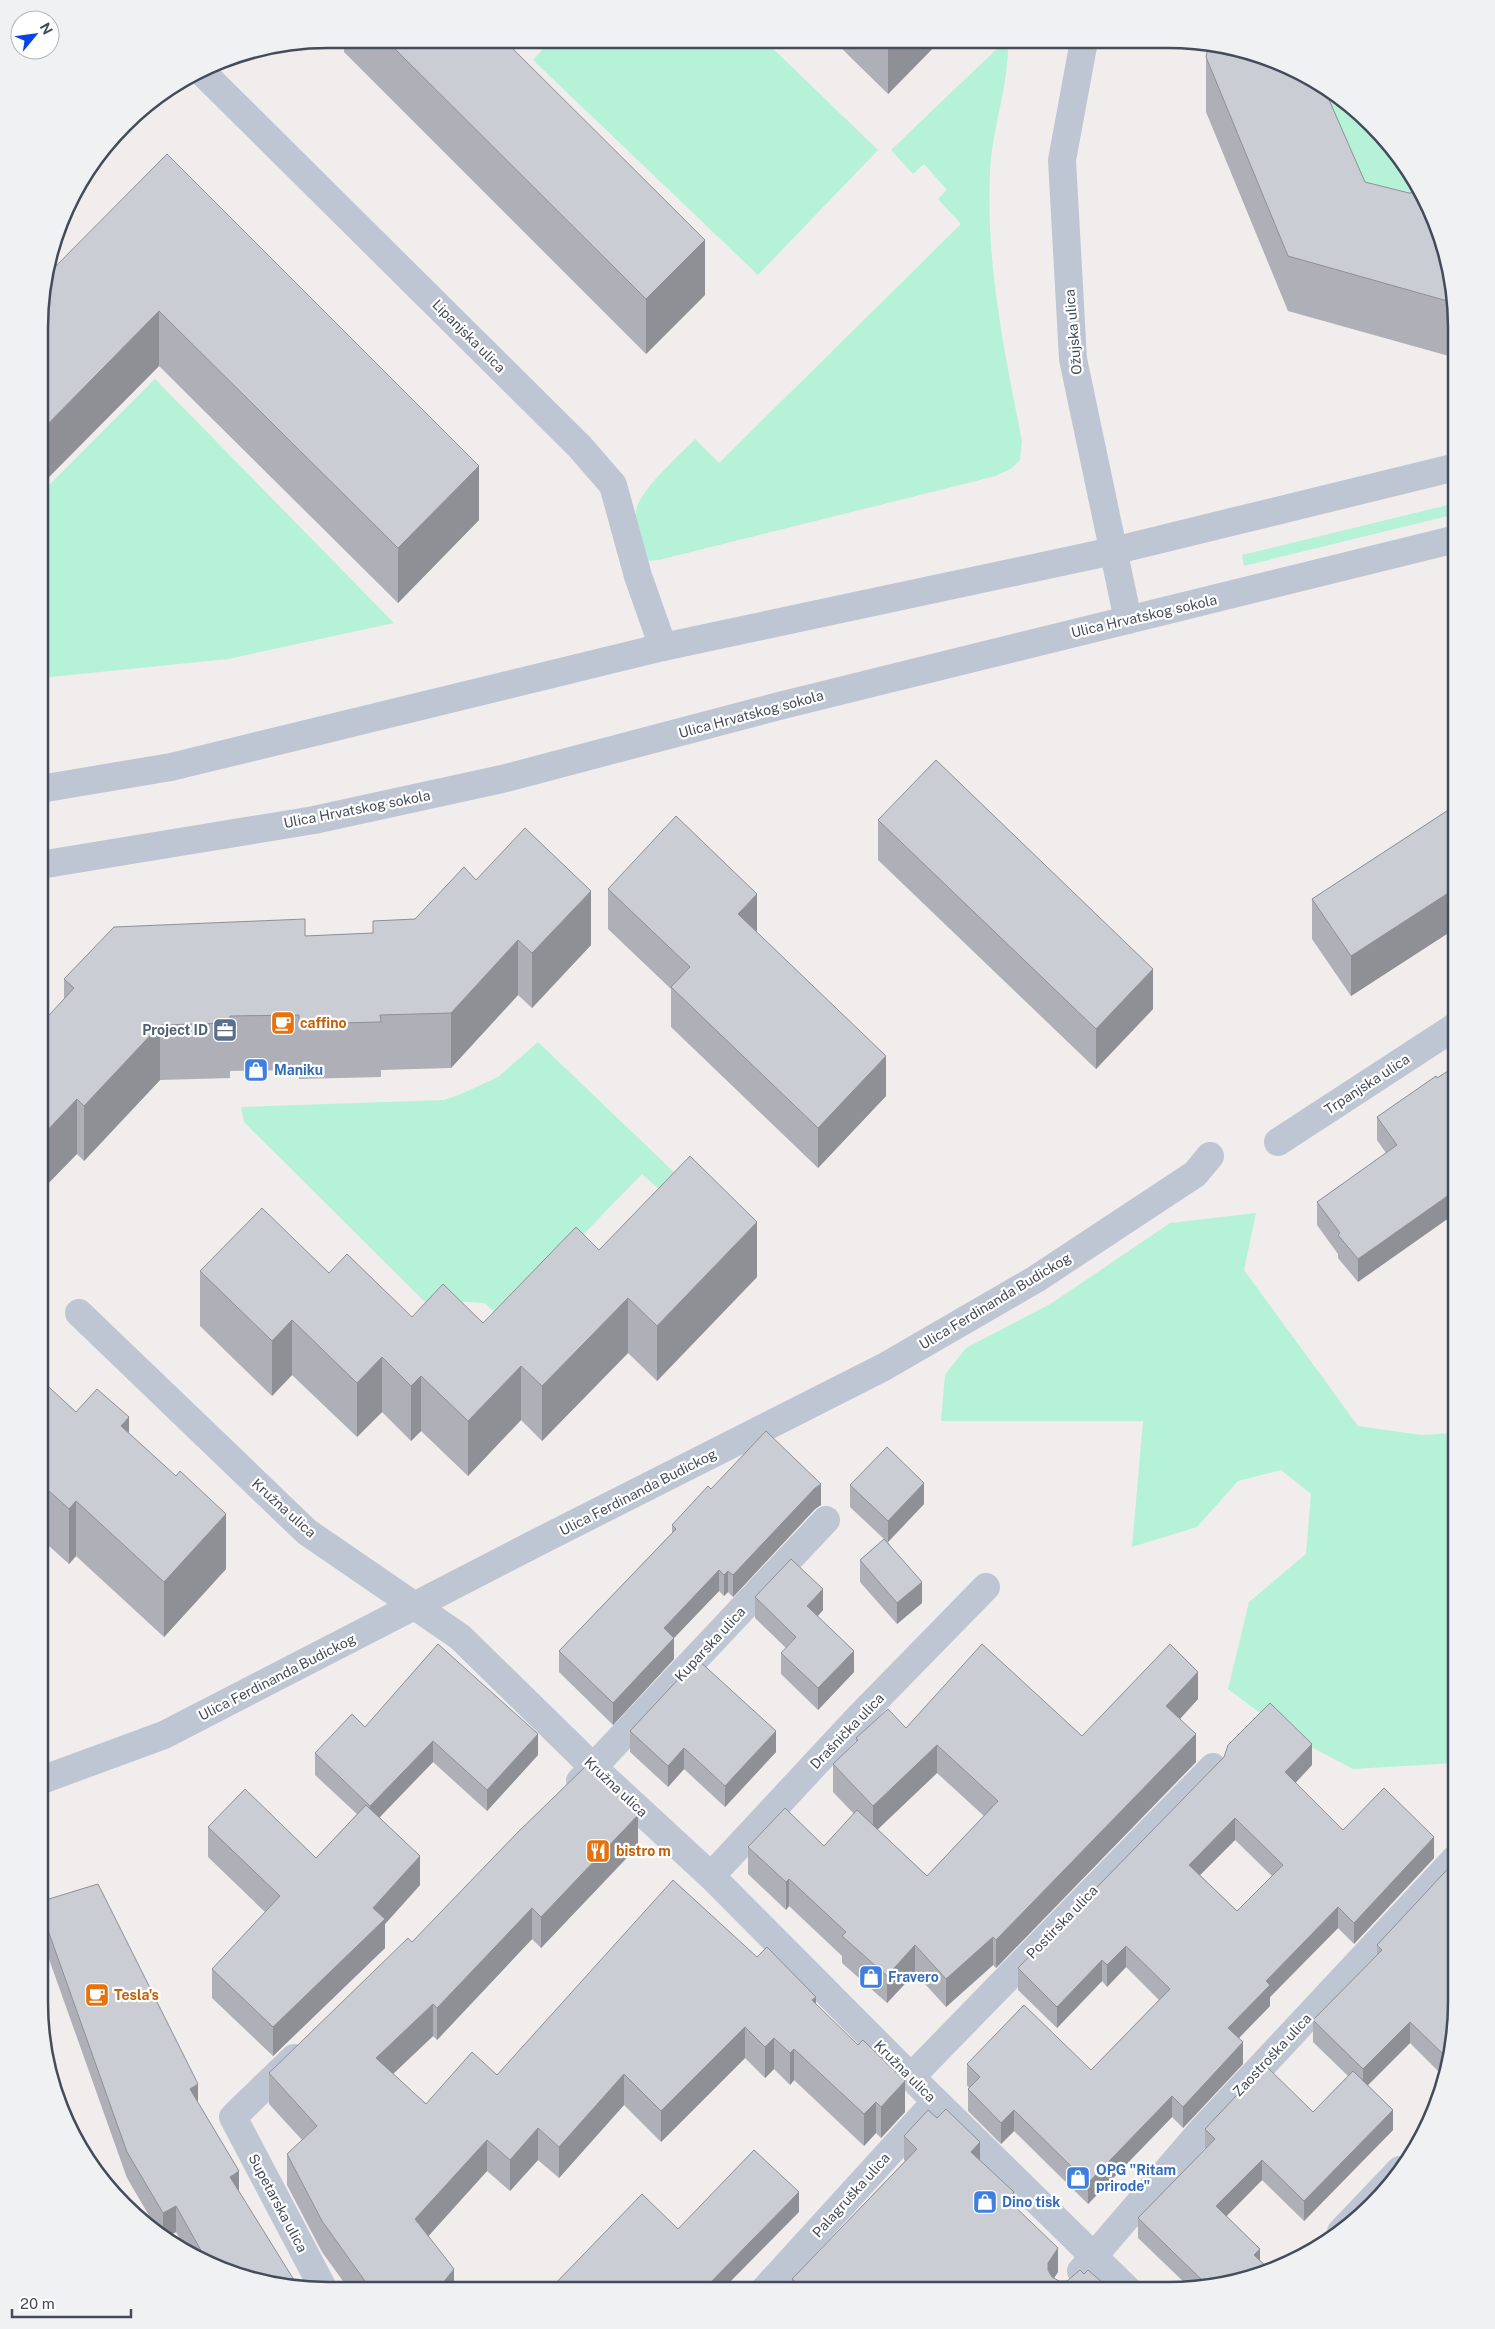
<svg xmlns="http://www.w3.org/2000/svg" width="1495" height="2329" font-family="'Public Sans',sans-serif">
<rect width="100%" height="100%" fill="#f0edec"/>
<g fill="#b6f2d8">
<polygon points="552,39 764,40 878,150 758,275 533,60"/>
<path d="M1005 41H1008C1009 86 992 128 990 173 986 267 1004 349 1022 441L1020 460 1012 468 996 476 659 560 646 561C643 546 633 522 637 507 644 486 679 456 695 439L719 463 961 224 938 199 947 190 924 164 913 174 891 150Z"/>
<polygon points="1335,94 1344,99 1397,152 1434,217 1436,228 1372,226 1329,138 1329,99"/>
<polygon points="155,379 394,623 228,659 41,678 41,493"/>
<polygon points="1456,503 1456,514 1244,566 1242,555"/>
<polygon points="538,1042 678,1176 662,1192 642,1174 502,1318 484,1303 452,1301 435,1312 244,1122 241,1107 444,1100 461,1094 498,1077"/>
<polygon points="1256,1213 1244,1270 1358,1426 1421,1435 1456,1433 1456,1763 1353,1769 1292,1737 1228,1689 1249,1602 1306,1554 1311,1494 1281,1470 1238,1481 1197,1527 1132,1547 1143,1421 941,1421 945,1375 966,1348 1052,1303 1170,1223"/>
</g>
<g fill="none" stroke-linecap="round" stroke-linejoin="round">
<g stroke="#bfc6d3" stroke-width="28">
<polyline points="1084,41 1062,160 1073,359 1128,620"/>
<polyline points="201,71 580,447 613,485 638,576 663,647"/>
<polyline points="40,789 171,767 663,647 1113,551 1456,467"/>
<polyline points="40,865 314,820 502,779 783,705 1456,539"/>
<polyline points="1278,1142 1456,1026"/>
<polyline points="79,1313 307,1532 460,1637 594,1768 711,1876 911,2077 1128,2290"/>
<polyline points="39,1781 164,1735 540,1541 884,1367 1036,1279 1195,1174 1210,1156"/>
<polyline points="580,1781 826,1520"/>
<polyline points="711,1876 858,1718 986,1587"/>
<polyline points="294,2058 233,2117 323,2288"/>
<polyline points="911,2077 1213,1767"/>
<polyline points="1341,2232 1400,2170"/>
<polyline points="1081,2271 1201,2131 1456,1858"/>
<polyline points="765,2289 930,2108"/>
</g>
</g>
<g fill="#afb0b7" fill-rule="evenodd">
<polygon points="344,39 503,39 705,295 646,354 344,52"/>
<polygon points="833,40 941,40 888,94"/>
<polygon points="1206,57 1365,182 1434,217 1456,328 1456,358 1288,311 1206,112"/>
<polygon points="167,154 479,520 398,603 159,366 41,485 41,290"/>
<polygon points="1456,805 1456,928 1351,996 1312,939 1312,899"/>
<polygon points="878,820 1153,1009 1096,1069 878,860"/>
<polygon points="476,880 591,945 532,1008 518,995 451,1068 381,1070 381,1077 299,1079 299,1070 230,1071 230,1078 160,1080 84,1161 77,1154 64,999 64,979 305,936 373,933 373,921 415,919"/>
<polygon points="608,889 757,933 886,1096 818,1168 671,1027 671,989 608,929"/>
<polygon points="1437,1078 1358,1282 1338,1258 1338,1254 1317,1225 1317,1202 1386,1153 1377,1140 1377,1117"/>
<polygon points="599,1250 757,1277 657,1381 628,1353 542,1441 521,1420 468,1476 421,1431 411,1441 382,1412 357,1437 292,1375 272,1396 200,1326 200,1271 329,1273 412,1317 483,1323"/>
<polygon points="40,1329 46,1385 76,1412 129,1433 226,1569 164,1637 76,1556 69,1564 39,1537"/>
<polygon points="850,1485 924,1504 888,1542 922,1603 897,1624 860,1582 860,1560 884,1539 850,1507"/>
<polygon points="711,1489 821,1505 815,1509 733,1597 728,1592 724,1596 719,1591 674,1638 674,1659 613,1725 559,1672 559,1651 672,1533 672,1525"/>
<polygon points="755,1597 823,1610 818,1616 854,1672 818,1710 781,1674 781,1653 786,1648 755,1618"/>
<path d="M1198 1699 1180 1719 1196 1762 996 1968 993 1965 946 2007 915 1973 887 2003 842 1963V1956L789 1906 786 1910 748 1874V1847L824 1846 854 1814 833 1792V1764L856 1742V1738L906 1728 1082 1736ZM937 1773 984 1816 927 1876 877 1829Z"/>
<polygon points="365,1727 538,1755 487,1811 433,1762 380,1817 420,1885 385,1924 385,1948 273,2056 212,1998 212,1969 265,1912 208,1857 208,1827 316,1858 357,1814 315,1775 315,1753"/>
<polygon points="630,1731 776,1752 725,1807 684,1769 668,1787 630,1752"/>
<path d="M1312 1765 1295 1783 1343 1830 1434 1858 1354 1944 1338 1928 1270 1997V2006L1239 2038 1243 2064 1183 2128 1172 2117 1088 2204 1014 2131 1001 2144 968 2111V2089L969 2088 967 2085V2064L1091 2070 1159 2000 1126 1967 1107 1987 1102 1981 1057 2028 1018 1990V1968ZM1235 1840 1272 1876 1237 1911 1200 1875Z"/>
<polygon points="638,1846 541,1948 532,1939 437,2040 433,2036 393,2074 426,2104 497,2075 757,1957 816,2004 905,2112 881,2138 876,2133 864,2146 794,2080 790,2085 774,2069 765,2078 745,2058 661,2142 624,2105 559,2178 538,2160 510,2191 487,2171 428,2236 454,2288 348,2288 322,2252 287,2185 287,2154 302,2140 269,2104 269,2073 412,1942"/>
<polygon points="39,1902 198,2102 217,2268 186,2250 176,2232 165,2238 161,2236 127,2178 39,1931"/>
<polygon points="1377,1945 1456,2021 1444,2077 1410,2043 1368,2085 1393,2130 1304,2221 1262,2180 1226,2216 1260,2260 1270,2270 1188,2286 1138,2238 1138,2218 1205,2149 1205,2129 1313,2112 1348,2076 1313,2042 1313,2020 1377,1956"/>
<polygon points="904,2136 980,2160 1014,2206 1058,2272 1054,2278 1059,2281 1067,2281 1084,2274 1111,2290 792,2289 792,2279 905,2161 904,2160"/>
</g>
<g fill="#8e9095">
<polygon points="888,40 941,40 888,94"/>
<polygon points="705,240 705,295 646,354 646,299"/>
<polygon points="159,311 159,366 41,485 41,431"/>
<polygon points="479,466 479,520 398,603 398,548"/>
<polygon points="1456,888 1456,928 1351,996 1351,956"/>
<polygon points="591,891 591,945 532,1008 532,953"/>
<polygon points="757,894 757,933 738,914"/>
<polygon points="518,940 518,995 451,1068 451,1013"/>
<polygon points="1153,969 1153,1009 1096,1069 1096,1029"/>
<polygon points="160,1025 160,1080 84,1161 84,1106"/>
<polygon points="886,1056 886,1096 818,1168 818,1128"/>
<polygon points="77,1099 77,1154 40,1192 40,1138"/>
<polygon points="1456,1190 1456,1213 1358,1282 1358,1259"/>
<polygon points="757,1222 757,1277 657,1381 657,1326"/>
<polygon points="628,1298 628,1353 542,1441 542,1386"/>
<polygon points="292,1320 292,1375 272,1396 272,1341"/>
<polygon points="46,1335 46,1390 40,1397 40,1342"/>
<polygon points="382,1357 382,1412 357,1437 357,1383"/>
<polygon points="521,1366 521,1420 468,1476 468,1421"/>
<polygon points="421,1376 421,1431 411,1441 411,1386"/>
<polygon points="129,1417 129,1472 121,1426"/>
<polygon points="924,1483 924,1504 888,1542 888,1521"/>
<polygon points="821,1484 821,1505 815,1509 733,1597 733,1575 815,1488"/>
<polygon points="76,1501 76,1556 69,1564 69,1509"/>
<polygon points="226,1514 226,1569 164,1637 164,1582"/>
<polygon points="719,1570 719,1591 674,1638 674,1659 613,1725 613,1703 664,1628"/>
<polygon points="728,1571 728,1592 724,1596 724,1575"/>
<polygon points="922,1582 922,1603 897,1624 897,1603"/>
<polygon points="823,1589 823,1610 807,1627 807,1606"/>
<polygon points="854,1651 854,1672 818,1710 818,1688"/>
<polygon points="1198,1672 1198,1699 1166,1734 1166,1706"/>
<polygon points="776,1731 776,1752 725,1807 725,1786"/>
<polygon points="538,1734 538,1755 487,1811 487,1790"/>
<polygon points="1196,1734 1196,1762 996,1968 996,1940"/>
<polygon points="433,1741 433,1762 370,1827 370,1806"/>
<polygon points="1312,1744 1312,1765 1285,1794 1285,1772"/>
<polygon points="937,1745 937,1773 873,1834 873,1806"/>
<polygon points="684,1748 684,1769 668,1787 668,1766"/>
<polygon points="638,1815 638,1846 541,1948 541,1917"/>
<polygon points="1235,1818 1235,1840 1189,1886 1189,1865"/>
<polygon points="1434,1837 1434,1858 1354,1944 1354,1923"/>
<polygon points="420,1856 420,1885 385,1924 385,1948 273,2056 273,2027 373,1908"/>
<polygon points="789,1879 789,1906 786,1910 786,1882"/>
<polygon points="1338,1907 1338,1928 1270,1997 1270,2006 1228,2049 1228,2028 1266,1981"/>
<polygon points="532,1908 532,1939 437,2040 437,2008"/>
<polygon points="993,1937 993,1965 946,2007 946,1979"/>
<polygon points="915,1945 915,1973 887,2003 887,1976"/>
<polygon points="1126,1946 1126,1967 1107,1987 1107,1965"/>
<polygon points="1102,1960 1102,1981 1057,2028 1057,2007"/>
<polygon points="816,1997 816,2028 812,2000"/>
<polygon points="433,2004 433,2036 376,2090 376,2058"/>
<polygon points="1410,2022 1410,2043 1363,2090 1363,2069"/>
<polygon points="745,2027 745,2058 661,2142 661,2111"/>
<polygon points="774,2038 774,2069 765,2078 765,2047"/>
<polygon points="1243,2042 1243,2064 1183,2128 1183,2107"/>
<polygon points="794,2049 794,2080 790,2085 790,2053"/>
<polygon points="1449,2052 1445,2075 1445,2056"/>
<polygon points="624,2074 624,2105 559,2178 559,2147"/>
<polygon points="905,2081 905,2112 881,2138 881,2107"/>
<polygon points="198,2084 198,2111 190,2089"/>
<polygon points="1172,2096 1172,2117 1088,2204 1088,2183"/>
<polygon points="876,2102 876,2133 864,2146 864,2114"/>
<polygon points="1014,2110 1014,2131 1001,2144 1001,2123"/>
<polygon points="1393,2110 1393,2130 1304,2221 1304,2201"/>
<polygon points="538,2128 538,2160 510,2191 510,2160"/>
<polygon points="487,2140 487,2171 415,2251 415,2219"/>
<polygon points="980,2142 980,2167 971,2152"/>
<polygon points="1262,2160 1262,2180 1216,2227 1216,2206"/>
<polygon points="239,2171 239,2197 230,2177"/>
<polygon points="799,2192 799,2212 723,2289 704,2289"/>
<polygon points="1014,2192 1014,2216 1007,2199"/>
<polygon points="176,2206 176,2232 165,2238 163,2237 163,2213"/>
<polygon points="1058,2248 1058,2272 1048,2287 1048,2263"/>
<polygon points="1260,2249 1260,2269 1254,2255"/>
<polygon points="454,2269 454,2288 439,2288"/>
<polygon points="935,2284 935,2290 929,2290"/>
</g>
<g fill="#cbcdd5" stroke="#8e9095" fill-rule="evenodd">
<polygon points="385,39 503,39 705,240 646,299"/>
<polygon points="1209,42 1278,61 1323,86 1365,182 1409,193 1420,192 1434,217 1451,302 1288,256 1206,57"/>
<polygon points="167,154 479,466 398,548 159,311 41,431 41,290 45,277"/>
<polygon points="936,760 1153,969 1096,1029 878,820"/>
<polygon points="1456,805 1456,888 1351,956 1312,899"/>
<polygon points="676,816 757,894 738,914 886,1056 818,1128 671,987 690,967 608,889"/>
<polygon points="525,828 591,891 532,953 518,940 451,1013 380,1015 381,1022 299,1024 299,1015 230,1016 230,1023 160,1025 84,1106 77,1099 40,1138 40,1025 74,988 64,979 114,927 305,919 305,936 373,933 373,921 415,919 464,867 476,880"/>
<polygon points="1456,1066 1456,1103 1455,1104 1456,1105 1456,1190 1358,1259 1338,1235 1340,1233 1317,1202 1397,1145 1377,1117 1436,1076 1437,1078"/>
<polygon points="690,1156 757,1222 657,1326 628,1298 542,1386 521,1366 468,1421 421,1376 411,1386 382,1357 357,1383 292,1320 272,1341 200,1271 262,1208 329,1273 347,1254 412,1317 443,1284 483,1323 576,1227 599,1250"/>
<polygon points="40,1329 46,1335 40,1342"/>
<polygon points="40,1379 76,1412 97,1389 129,1417 121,1426 176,1476 180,1471 226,1514 164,1582 76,1501 69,1509 39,1482"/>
<polygon points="766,1431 821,1484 815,1488 733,1575 728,1571 724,1575 719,1570 664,1628 674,1638 613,1703 559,1651 676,1529 672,1525 708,1486 711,1489"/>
<polygon points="887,1447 924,1483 888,1521 850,1485"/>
<polygon points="884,1539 922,1582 897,1603 860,1560"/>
<polygon points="791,1559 823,1589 807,1606 854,1651 818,1688 781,1653 796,1637 755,1597"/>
<polygon points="438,1644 538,1734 487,1790 433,1741 370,1806 315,1753 352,1714 365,1727"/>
<polygon points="982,1644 1082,1736 1170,1644 1198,1672 1166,1706 1196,1734 996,1940 993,1937 946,1979 915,1945 887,1976 842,1936 846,1932 789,1879 786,1882 748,1847 785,1808 824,1846 857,1810 927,1876 998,1801 937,1745 873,1806 833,1764 858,1740 856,1738 888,1709 906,1728"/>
<polygon points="697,1659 776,1731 725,1786 684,1748 668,1766 630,1731"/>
<path d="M1270 1703 1312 1744 1285 1772 1343 1830 1384 1788 1434 1837 1354 1923 1338 1907 1266 1981 1270 1985 1228 2028 1243 2042 1183 2107 1172 2096 1088 2183 1014 2110 1001 2123 968 2089 980 2077 967 2064 1024 2005 1091 2070 1170 1989 1126 1946 1107 1965 1102 1960 1057 2007 1018 1968 1224 1757 1228 1745ZM1235 1818 1283 1865 1237 1911 1189 1865Z"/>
<polygon points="586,1766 638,1815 541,1917 532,1908 437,2008 433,2004 376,2058 426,2104 472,2052 497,2075 673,1880 757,1957 767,1947 816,1997 812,2000 858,2045 863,2040 905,2081 881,2107 876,2102 864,2114 794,2049 790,2053 774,2038 765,2047 745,2027 661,2111 624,2074 559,2147 538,2128 510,2160 487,2140 415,2219 454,2269 439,2288 370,2288 322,2221 287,2154 317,2126 269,2073 408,1938 412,1942 518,1832"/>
<polygon points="245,1789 316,1858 366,1805 420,1856 373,1908 385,1919 273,2027 212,1969 280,1896 208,1827"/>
<polygon points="1456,1860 1456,2021 1449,2052 1445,2056 1410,2022 1363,2069 1313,2020 1382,1950 1377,1945"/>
<polygon points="98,1884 198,2084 190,2089 239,2171 230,2177 299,2288 290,2288 217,2268 208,2263 176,2206 163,2213 127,2152 39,1905 39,1902"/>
<polygon points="1265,2065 1313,2112 1353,2071 1393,2110 1304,2201 1262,2160 1216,2206 1260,2249 1254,2255 1270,2270 1205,2283 1138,2218 1215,2139 1205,2129"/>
<polygon points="946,2109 980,2142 971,2152 1014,2192 1007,2199 1058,2248 1048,2263 1048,2270 1052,2277 1059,2281 1067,2281 1080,2270 1084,2274 1088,2270 1111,2290 941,2290 935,2284 929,2290 794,2289 799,2285 792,2279 917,2149 904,2136 928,2110 937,2118"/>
<polygon points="754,2150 799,2192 704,2289 550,2289 642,2194 678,2229"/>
</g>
<defs>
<symbol id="cafe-square" viewBox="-11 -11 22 22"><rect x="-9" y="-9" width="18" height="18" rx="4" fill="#e8710a" stroke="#fff"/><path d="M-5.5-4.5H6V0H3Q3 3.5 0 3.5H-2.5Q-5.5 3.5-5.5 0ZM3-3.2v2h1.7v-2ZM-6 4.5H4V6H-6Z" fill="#fff"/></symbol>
<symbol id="office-square" viewBox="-11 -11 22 22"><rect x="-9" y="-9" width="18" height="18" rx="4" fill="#5c6f8a" stroke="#fff"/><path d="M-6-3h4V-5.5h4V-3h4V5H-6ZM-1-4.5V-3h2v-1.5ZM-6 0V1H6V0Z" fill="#fff"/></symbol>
<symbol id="shop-square" viewBox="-11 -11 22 22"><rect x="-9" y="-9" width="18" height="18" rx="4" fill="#3f7fe0" stroke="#fff"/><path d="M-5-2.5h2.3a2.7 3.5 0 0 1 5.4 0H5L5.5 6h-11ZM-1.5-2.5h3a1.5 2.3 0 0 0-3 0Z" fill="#fff"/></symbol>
<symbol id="restaurant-square" viewBox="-11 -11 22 22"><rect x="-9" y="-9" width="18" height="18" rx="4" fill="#e8710a" stroke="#fff"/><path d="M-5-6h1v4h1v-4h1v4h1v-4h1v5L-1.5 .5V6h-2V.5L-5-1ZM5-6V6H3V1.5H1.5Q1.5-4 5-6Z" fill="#fff"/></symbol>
</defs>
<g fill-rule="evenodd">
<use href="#cafe-square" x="269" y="1009" width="28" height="28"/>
<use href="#office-square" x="211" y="1016" width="28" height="28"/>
<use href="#shop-square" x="242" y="1056" width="28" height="28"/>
<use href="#restaurant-square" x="584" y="1837" width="28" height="28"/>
<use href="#shop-square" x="857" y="1963" width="28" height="28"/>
<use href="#cafe-square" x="83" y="1981" width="28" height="28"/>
<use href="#shop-square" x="1064" y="2164" width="28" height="28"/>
<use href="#shop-square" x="971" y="2188" width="28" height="28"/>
</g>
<g text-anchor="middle" stroke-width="4.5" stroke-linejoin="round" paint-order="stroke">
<g font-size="14" fill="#444c5b" stroke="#fff">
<text transform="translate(1073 332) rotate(-95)" y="5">Ožujska ulica</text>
<text transform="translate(469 336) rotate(45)" y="5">Lipanjska ulica</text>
<text transform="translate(1144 616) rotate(-13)" y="5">Ulica Hrvatskog sokola</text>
<text transform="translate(751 714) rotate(-15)" y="5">Ulica Hrvatskog sokola</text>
<text transform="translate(357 809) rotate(-11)" y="5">Ulica Hrvatskog sokola</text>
<text transform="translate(1367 1084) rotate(-33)" y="5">Trpanjska ulica</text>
<text transform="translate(995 1301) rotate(-31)" y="5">Ulica Ferdinanda Budickog</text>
<text transform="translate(638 1492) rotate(-27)" y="5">Ulica Ferdinanda Budickog</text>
<text transform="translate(284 1508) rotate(42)" y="5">Kružna ulica</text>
<text transform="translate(710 1644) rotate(-47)" y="5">Kuparska ulica</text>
<text transform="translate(277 1677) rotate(-27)" y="5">Ulica Ferdinanda Budickog</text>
<text transform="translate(847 1731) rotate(-46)" y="5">Drašnička ulica</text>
<text transform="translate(616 1787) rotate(43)" y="5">Kružna ulica</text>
<text transform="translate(1062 1922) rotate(-46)" y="5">Postirska ulica</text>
<text transform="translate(1272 2055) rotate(-47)" y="5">Zaostroška ulica</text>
<text transform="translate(905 2071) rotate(45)" y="5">Kružna ulica</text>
<text transform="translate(851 2195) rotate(-48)" y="5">Palagruška ulica</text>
<text transform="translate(278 2203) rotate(62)" y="5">Supetarska ulica</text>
</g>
<g font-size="14" font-weight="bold" fill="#c56008" stroke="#fff" text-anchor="start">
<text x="300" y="1028">caffino</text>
<text x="616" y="1856">bistro m</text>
<text x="114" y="2000">Tesla's</text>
</g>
<g font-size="14" font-weight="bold" fill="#4e5e75" stroke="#fff" text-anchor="end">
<text x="208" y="1035">Project ID</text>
</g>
<g font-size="14" font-weight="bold" fill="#366cbe" stroke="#fff" text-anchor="start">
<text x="274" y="1075">Maniku</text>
<text x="888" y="1982">Fravero</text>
<text x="1096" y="2175">OPG "Ritam<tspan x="1096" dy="16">prirode"</tspan></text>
<text x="1002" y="2207">Dino tisk</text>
</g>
</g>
<path d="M0 0H1495V2329H0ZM328 48H1168A280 280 0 0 1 1448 328V2002A280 280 0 0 1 1168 2282H328A280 280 0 0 1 48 2002V328A280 280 0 0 1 328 48Z" fill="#f0f1f2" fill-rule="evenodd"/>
<path fill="none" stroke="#444c5b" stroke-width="2.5" d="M328 48H1168A280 280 0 0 1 1448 328V2002A280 280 0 0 1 1168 2282H328A280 280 0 0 1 48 2002V328A280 280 0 0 1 328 48Z"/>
<g transform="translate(35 35) rotate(61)"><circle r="24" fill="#ffffff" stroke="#b4b7bd"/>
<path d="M0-4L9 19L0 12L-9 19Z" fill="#0b43eb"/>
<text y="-8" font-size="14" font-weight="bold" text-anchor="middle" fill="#444c5b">N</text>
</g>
<path d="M12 2309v8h119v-8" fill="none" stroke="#444c5b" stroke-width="2.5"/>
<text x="20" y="2309" font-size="15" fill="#444c5b" stroke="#ffffff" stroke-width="4" paint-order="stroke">20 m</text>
</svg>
